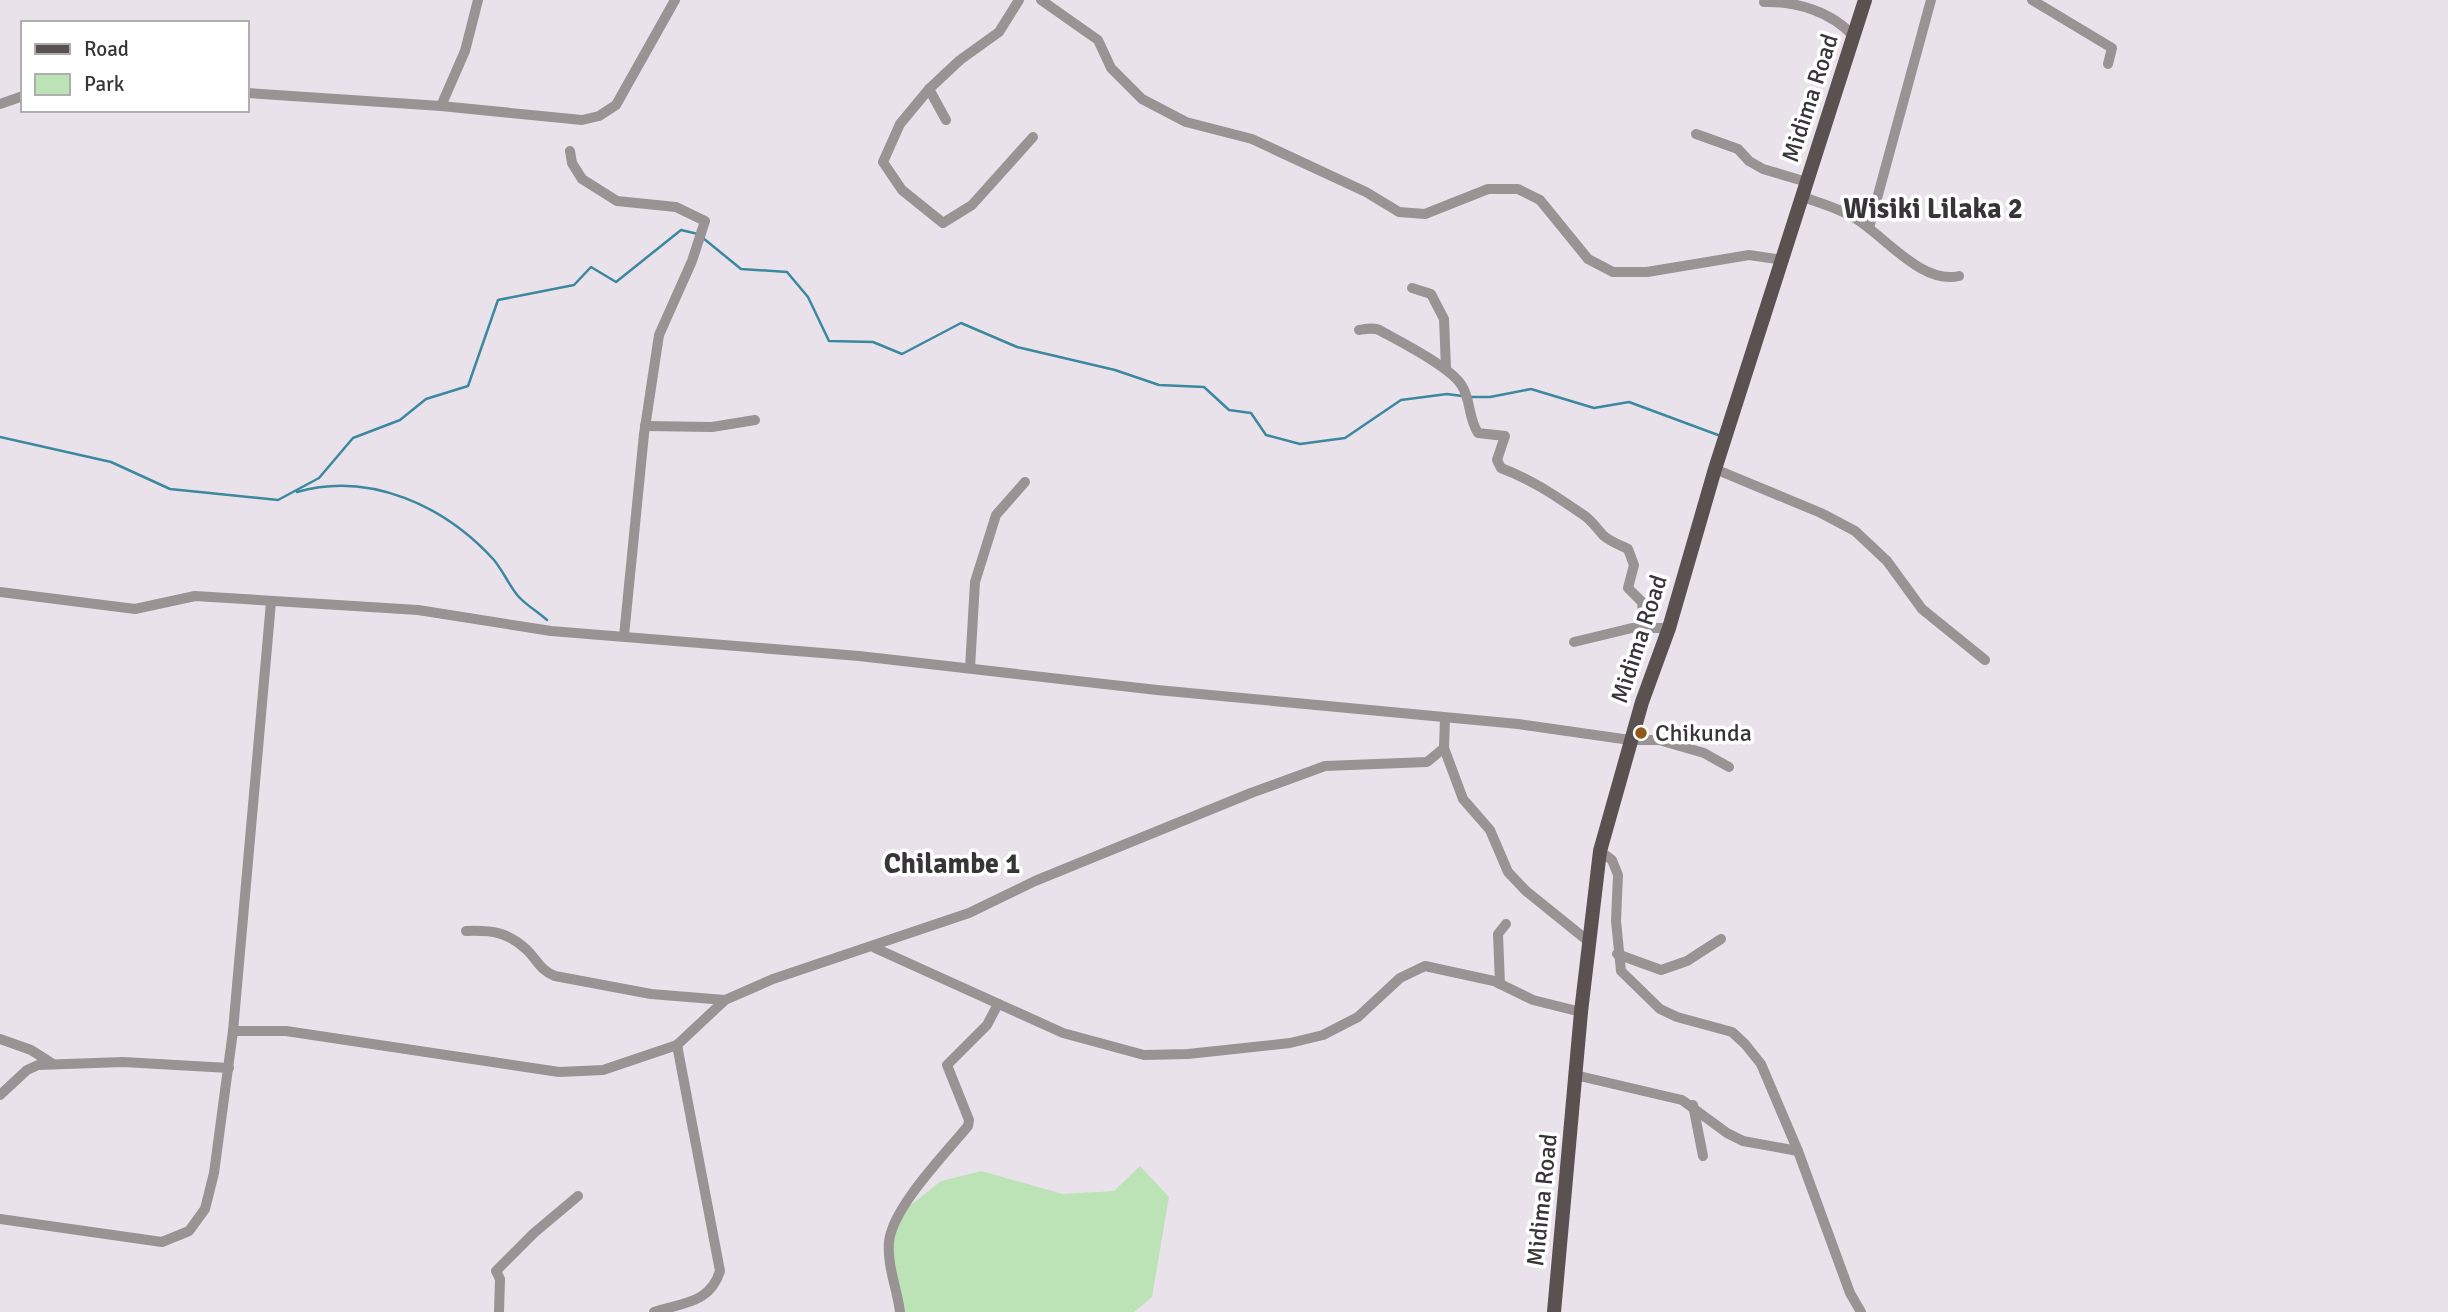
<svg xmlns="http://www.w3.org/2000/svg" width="2448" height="1312" font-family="Signika,sans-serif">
<rect width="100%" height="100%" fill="#eae2eb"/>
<polygon fill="#bbe3b6" points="1140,1166 1169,1197 1152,1297 1134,1312 902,1312 891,1260 896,1217 941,1181 981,1171 1063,1194 1114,1191"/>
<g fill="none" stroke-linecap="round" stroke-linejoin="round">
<g stroke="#3b889f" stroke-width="2.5">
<polyline points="703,238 741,269 787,272 808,297 829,341 873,342 902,354 961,323 1017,347 1115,370 1159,385 1204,387 1229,410 1251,413 1266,435 1300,444 1345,438 1401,400 1447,394 1462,396"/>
<polyline points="1469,397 1490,397 1531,389 1594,408 1629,402 1718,435"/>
<polyline points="0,437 111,462 170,489 278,500 319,478 353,438 400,420 426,399 468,386 498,300 574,285 591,267 616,282 681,230 698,234"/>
<path d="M297 492C370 471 445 506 494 560 503 571 509 585 518 596 526 605 538 612 547 620"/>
</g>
<g stroke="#999393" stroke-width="10">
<polyline points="1041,0 1098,40 1111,68 1142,99 1186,122 1252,139 1366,192 1399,212 1425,214 1488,189 1518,189 1540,200 1588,259 1613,272 1647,272 1749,255 1784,260"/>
<polyline points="2032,0 2112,48 2108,64"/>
<path d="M1764 2C1796 1 1833 12 1854 37"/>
<polyline points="929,89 900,124 883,162 902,190 943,223 972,205 1033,137"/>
<polyline points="247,93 441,106 582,120 599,116 616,105 675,0"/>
<polyline points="0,104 23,96"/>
<polyline points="441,106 465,51 478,0"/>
<polyline points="946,120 929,89 960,60 999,32 1019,0"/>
<polyline points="1696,134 1738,149 1749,161 1763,169 1807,182"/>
<polyline points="570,151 572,163 582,179 617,201 676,207 705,221 692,261 659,335 644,434 624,636"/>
<path d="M1803 197C1820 203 1838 208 1853 217 1883 234 1921 285 1959 276"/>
<polyline points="1869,228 1931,0"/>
<polyline points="1412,288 1431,294 1444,319 1446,368"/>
<path d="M1359 330C1366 329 1375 327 1381 331 1401 342 1452 368 1462 386 1471 400 1468 418 1478 433L1505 436 1497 460 1501 468C1533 480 1557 497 1585 516 1593 522 1598 530 1604 536 1611 542 1620 545 1628 549L1634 565 1628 588 1642 602 1644 627"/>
<polyline points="645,426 712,427 755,420"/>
<polyline points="1715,469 1821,513 1855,531 1887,561 1922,609 1985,660"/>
<polyline points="0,592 135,609 195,596 418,610 551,631 859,656 1157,690 1518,724 1630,740 1659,740 1704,753 1729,767"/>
<polyline points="1574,642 1632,628 1669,628"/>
<polyline points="970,668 975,582 996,515 1025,482"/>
<polyline points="1445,718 1444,748 1463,799 1490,830 1508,872 1526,891 1588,941"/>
<polyline points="1600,851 1612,860 1618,875 1616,921 1621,971 1660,1009 1677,1017 1732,1032 1745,1044 1761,1064 1798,1151 1850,1293 1861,1312"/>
<path d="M466 931C492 930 508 932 527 950 538 961 540 970 555 976L651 994 725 1000"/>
<polyline points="875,948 1063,1033 1144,1055 1188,1054 1290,1043 1323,1035 1358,1017 1400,978 1425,966 1494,981 1533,1000 1581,1012"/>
<polyline points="1617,954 1661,970 1687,961 1721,939"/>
<polyline points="1500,984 1498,934 1506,924"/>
<polyline points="233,1031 286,1031 559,1072 603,1070 677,1045 725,1000 773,979 969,913 1035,881 1251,793 1325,766 1427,762 1444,748"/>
<polyline points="0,1039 31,1050 53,1064"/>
<polyline points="1575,1075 1682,1100 1727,1133 1743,1141 1798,1151"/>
<polyline points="0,1095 27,1070 38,1065 123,1062 229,1068"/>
<polyline points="1693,1105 1703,1156"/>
<polyline points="0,1219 162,1242 189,1231 205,1209 214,1173 233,1031 271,602"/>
<polyline points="499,1312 500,1279 496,1271 534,1233 578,1196"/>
<path d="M654 1312C681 1303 710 1304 720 1271L677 1045"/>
<path d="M900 1312C897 1288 887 1266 889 1242 892 1208 945 1154 968 1126L969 1120 947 1065 987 1025 998 1004"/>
</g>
<polyline stroke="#5a5151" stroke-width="14" points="1554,1312 1581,1012 1600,851 1642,702 1669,628 1715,469 1865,0"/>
</g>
<circle fill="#935718" stroke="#fff" stroke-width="2.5" cx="1641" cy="733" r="7"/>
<g text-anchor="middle" stroke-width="7" stroke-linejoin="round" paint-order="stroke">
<g font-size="24" fill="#383538" stroke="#fff">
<text transform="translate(1810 98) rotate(-72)" y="8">Midima Road</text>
<text transform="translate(1639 639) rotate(-72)" y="8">Midima Road</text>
<text transform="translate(1542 1200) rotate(-84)" y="8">Midima Road</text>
</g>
<g font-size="24" fill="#383538" stroke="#fff" text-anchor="start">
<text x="1655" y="741">Chikunda</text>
</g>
<g font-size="28" font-weight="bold" fill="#383538" stroke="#fff">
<text x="1933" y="218">Wisiki Lilaka 2</text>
<text x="952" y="873">Chilambe 1</text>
</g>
</g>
<rect x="21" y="21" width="228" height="91" fill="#ffffff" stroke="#afaeaf" stroke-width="2"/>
<rect x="35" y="44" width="35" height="10" fill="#5a5151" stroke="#afaeaf" stroke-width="2"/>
<text x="84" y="56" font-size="21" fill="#383538">Road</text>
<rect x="35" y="74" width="35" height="21" fill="#bbe3b6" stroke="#afaeaf" stroke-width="2"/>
<text x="84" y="91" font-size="21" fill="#383538">Park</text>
</svg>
